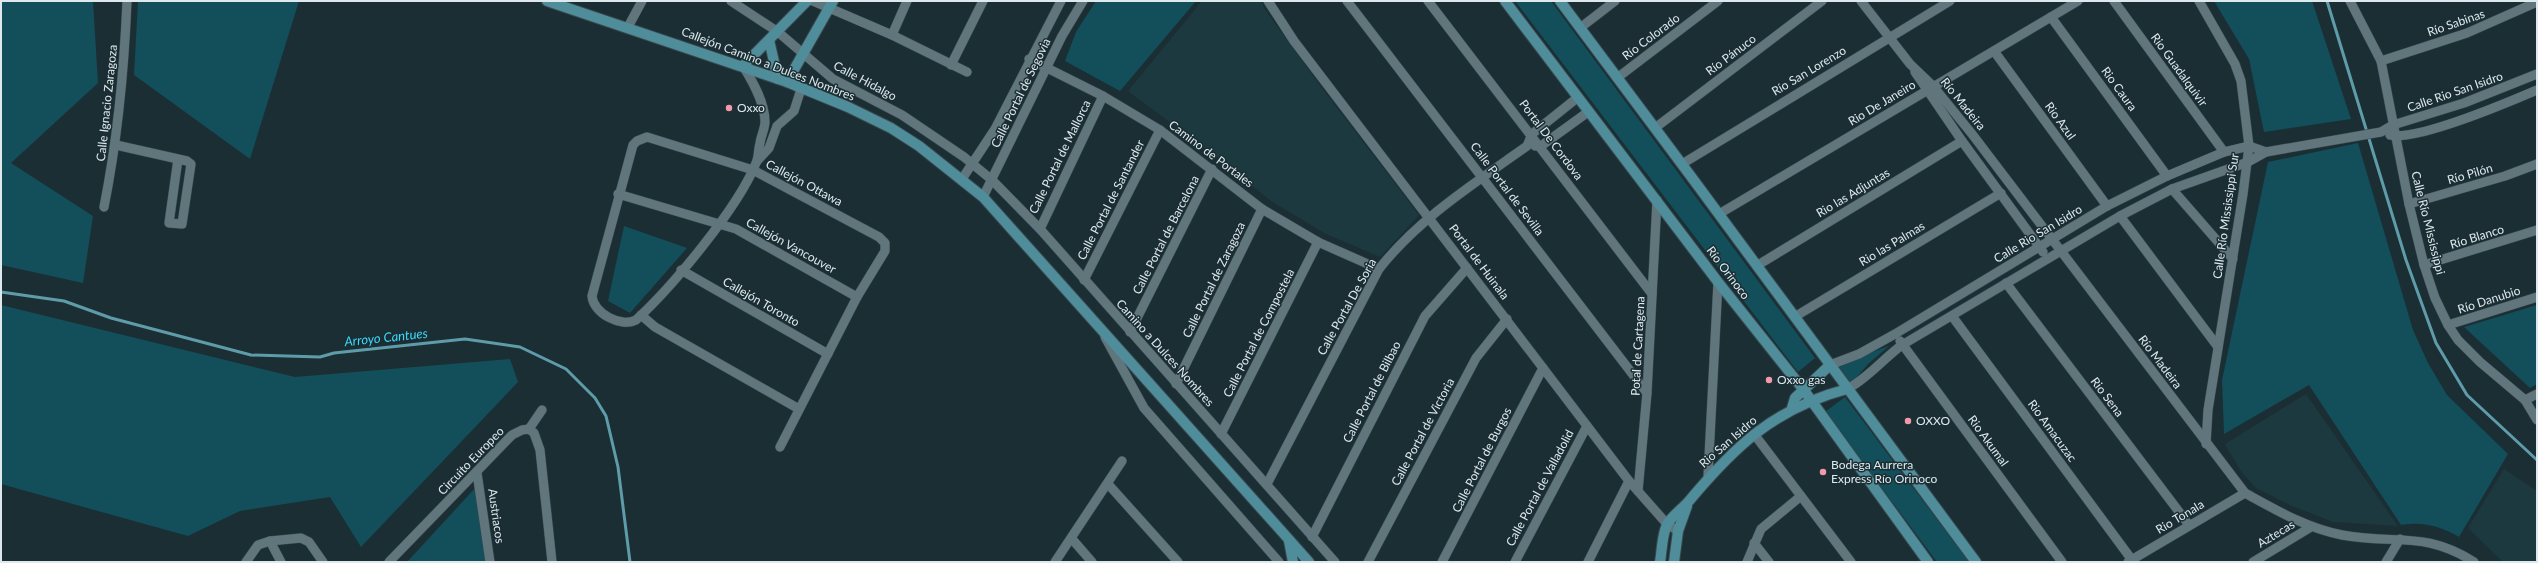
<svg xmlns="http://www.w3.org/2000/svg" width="2538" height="563" font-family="Lato,sans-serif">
<rect width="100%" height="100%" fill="#1b2e34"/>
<g fill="#1c3940">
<polygon points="1202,1 1261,1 1266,11 1322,88 1419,215 1380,257 1324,233 1271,201 1223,162 1128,91"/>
<polygon points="2306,394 2398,526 2333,522 2290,505 2256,488 2240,470 2225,444"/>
<polygon points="2504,469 2537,491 2537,562 2503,562 2468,528"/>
</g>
<g fill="#134e5b">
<polygon points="1,1 93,1 98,83 11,163 93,216 83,283 1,265"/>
<polygon points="138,1 299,1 250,159 134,75"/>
<polygon points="1096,1 1196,1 1120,91 1065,61 1076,32"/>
<polygon points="1515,1 1551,1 1815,358 1798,372"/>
<polygon points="2214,1 2312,1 2351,119 2264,132 2249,59"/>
<path d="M2358 143 2413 330 2428 363 2447 395 2508 454 2459 537C2441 526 2422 521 2401 525L2309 385 2224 434 2222 380 2268 162Z"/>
<polygon points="624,226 687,248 630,313 608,301"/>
<polygon points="1,305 295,377 510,359 518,382 361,547 330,497 240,511 188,536 1,484"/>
<polygon points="2537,305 2537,384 2530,388 2464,327"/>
<polygon points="1889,346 1868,364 1851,384 1836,365"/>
<polygon points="1845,397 1969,562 1937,562 1825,412"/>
<polygon points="477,486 488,562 407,562"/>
</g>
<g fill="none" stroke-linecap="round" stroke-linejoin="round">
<g stroke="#5f9caa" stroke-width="3">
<polyline points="2327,1 2406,260 2436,343 2467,395 2537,460"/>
<polyline points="1,292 64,301 111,318 251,355 320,357 334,353 465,339 520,347 566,369 595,398 606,416 618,467 630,562"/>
</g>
<defs>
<g id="street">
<polyline points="731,1 778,32 833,79 902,115 964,157 992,180 1040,229 1335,562"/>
<polyline points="813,1 892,35 967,72"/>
<polyline points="1268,1 1294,41 1629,481 1667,524 1678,531"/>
<polyline points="1347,1 1647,393"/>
<polyline points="1428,1 1652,294"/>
<path d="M1861 1 1910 64 1933 86 1972 134 2245 493C2276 510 2306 528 2342 535 2394 545 2424 530 2474 562"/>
<polyline points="2114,1 2224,152"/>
<polyline points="2199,1 2235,64 2241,81 2249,146 2243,194 2208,410 2206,444"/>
<polyline points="2350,1 2381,61 2409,204 2424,265 2435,298 2448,325 2458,340 2480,362 2525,400 2537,420"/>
<polyline points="2051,17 2167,176"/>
<polyline points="628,27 642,1"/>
<polyline points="1580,28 1615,1"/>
<polyline points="892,35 907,1"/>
<polyline points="1994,51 2107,206"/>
<polyline points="1029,59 1103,96 1160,130 1262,209 1318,242 1379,269"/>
<polyline points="2381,61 2467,33 2537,2"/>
<polyline points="951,65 983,1"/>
<path d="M743 66C753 82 765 103 765 122 765 128 761 136 760 143 758 149 759 157 756 163 738 208 672 287 636 320 621 328 593 313 592 296L633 145 637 141 647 137 753 170 879 237 885 243V251L857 297 780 447"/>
<polyline points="1915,72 1962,141 2043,252"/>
<polyline points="1617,78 1718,1"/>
<polyline points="1655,128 1822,1"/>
<path d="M2390 135C2417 141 2509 102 2537 90"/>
<polyline points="116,145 187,161 191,164 182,224 169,223 178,159"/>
<polyline points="1535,146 1541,146 1588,112"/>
<polyline points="757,161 769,148 777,126 794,111 801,89"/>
<polyline points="1682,164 1950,1"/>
<polyline points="962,179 995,129 1061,1"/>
<polyline points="2172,189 2233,259"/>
<polyline points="618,194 736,229 857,297"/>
<polyline points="983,197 1062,36 1083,1"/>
<polyline points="2409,204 2505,176 2537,164"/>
<path d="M104 207C118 137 124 73 127 1"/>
<polyline points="1719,214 2078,1"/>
<polyline points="2120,216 2218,347"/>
<polyline points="1040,229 1103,96"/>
<polyline points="1758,265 1962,141"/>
<polyline points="2424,265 2537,230"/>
<polyline points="681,270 828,354"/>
<polyline points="1084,280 1160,130"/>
<polyline points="2006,283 2189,525"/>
<polyline points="641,315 655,327 799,409"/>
<polyline points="1796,316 2001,193"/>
<polyline points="1952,316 2132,560"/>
<polyline points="2448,325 2537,297"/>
<polyline points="1130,332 1212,169"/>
<polyline points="1105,337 1144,408 1279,562"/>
<polyline points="1900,341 2062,562"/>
<polyline points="1830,365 1859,354 1895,334 2107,206 2167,176 2224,152 2249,146 2266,152"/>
<polyline points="1176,384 1262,209"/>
<path d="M1847 389C1866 380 1884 358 1902 345L2120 216 2172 189 2248 162 2266 152 2381 132 2393 125 2464 103 2537 74"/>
<polyline points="2525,400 2537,394"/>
<polyline points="529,429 542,410"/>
<polyline points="1221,434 1318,242"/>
<polyline points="1754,434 1851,562"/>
<polyline points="477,473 490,562"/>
<polyline points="1708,476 1718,282"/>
<polyline points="1108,484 1178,562"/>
<path d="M1267 484 1379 269C1419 218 1475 183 1527 146L1532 134 1577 98"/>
<polyline points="1638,491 1647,393 1657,200"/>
<polyline points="1312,537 1425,316 1467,268"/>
<polyline points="1072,539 1092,562"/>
<polyline points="270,541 281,562"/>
<polyline points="1754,543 1769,562"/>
<polyline points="246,562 258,545 270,541 301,538 309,542 323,562"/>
<polyline points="389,562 512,435 522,430 529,429 534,433 540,450 552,562"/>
<polyline points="1055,562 1122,461"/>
<polyline points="1368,562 1476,358 1507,319"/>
<polyline points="1442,562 1543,368"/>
<polyline points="1515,562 1587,426"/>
<polyline points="1588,562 1629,481"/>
<polyline points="1747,562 1761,529 1801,496"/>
<polyline points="2128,562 2245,493"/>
<polyline points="2253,562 2311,527"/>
<polyline points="2386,562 2400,539"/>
</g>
<g id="secondary">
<polyline points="547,1 787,82 848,107 891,128 919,146 983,197 1309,562"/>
<polyline points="1505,1 1718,282 1803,389 1928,562"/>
<path d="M1560 1C1700 187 1837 375 1976 562"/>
<polyline points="769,40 778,79"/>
<polyline points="743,66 807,1"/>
<polyline points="787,82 833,1"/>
<polyline points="1792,408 1795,398 1830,365"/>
<polyline points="1289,541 1293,562"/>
<path d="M1660 562C1662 551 1662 532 1668 523 1673 515 1682 509 1689 501 1735 446 1775 408 1847 389"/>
<polyline points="1674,562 1678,531 1687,506"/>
</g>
</defs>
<use href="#street" stroke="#38494d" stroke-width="10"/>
<use href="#secondary" stroke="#38494d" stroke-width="12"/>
<use href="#street" stroke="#60767c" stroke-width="9"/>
<use href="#secondary" stroke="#4f8d9b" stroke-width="10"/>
</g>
<g fill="#f29aac" stroke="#1b2e34" stroke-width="1.5">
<circle cx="729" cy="108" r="4"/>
<circle cx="1769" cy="380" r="4"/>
<circle cx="1908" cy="421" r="4"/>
<circle cx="1823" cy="472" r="4"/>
</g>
<g text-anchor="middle" stroke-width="3" stroke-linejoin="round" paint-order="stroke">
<g font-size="12" fill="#dde9ed" stroke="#1b2e34">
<text transform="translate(2456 23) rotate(-19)" y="4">Río Sabinas</text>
<text transform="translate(1651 37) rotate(-37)" y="4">Río Colorado</text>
<text transform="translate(1731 55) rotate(-37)" y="4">Río Pánuco</text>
<text transform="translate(768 64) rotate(21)" y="4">Callejón Camino a Dulces Nombres</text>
<text transform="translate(2179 70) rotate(54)" y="4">Rio Guadalquivir</text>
<text transform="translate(1809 71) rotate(-31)" y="4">Río San Lorenzo</text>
<text transform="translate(865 81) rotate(28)" y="4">Calle Hidalgo</text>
<text transform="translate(2119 89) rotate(54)" y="4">Rio Caura</text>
<text transform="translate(2455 92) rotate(-19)" y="4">Calle Rio San Isidro</text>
<text transform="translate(1021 93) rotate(-64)" y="4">Calle Portal de Segovia</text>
<text transform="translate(107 103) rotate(-84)" y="4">Calle Ignacio Zaragoza</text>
<text transform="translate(1882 103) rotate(-31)" y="4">Rio De Janeiro</text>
<text transform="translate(1963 104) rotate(51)" y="4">Río Madeira</text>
<text transform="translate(2060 121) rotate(54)" y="4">Rio Azul</text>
<text transform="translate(1551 140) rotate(53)" y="4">Portal De Cordova</text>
<text transform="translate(1211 154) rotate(37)" y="4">Camino de Portales</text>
<text transform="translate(1060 157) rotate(-64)" y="4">Calle Portal de Mallorca</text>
<text transform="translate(2470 174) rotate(-16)" y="4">Río Pilón</text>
<text transform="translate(804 183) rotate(28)" y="4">Callejón Ottawa</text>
<text transform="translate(1507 189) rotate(53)" y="4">Calle Portal de Sevilla</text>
<text transform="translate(1853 193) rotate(-31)" y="4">Rio las Adjuntas</text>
<text transform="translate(1111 200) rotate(-63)" y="4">Calle Portal de Santander</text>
<text transform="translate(2226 216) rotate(-82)" y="4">Calle Río Mississippi Sur</text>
<text transform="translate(2428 223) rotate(76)" y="4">Calle Río Mississippi</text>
<text transform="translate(2038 234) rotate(-31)" y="4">Calle Rio San Isidro</text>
<text transform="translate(1166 235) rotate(-63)" y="4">Calle Portal de Barcelona</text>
<text transform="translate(2477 237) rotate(-17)" y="4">Río Blanco</text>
<text transform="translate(1892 244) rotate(-31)" y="4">Rio las Palmas</text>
<text transform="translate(791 246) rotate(29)" y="4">Callejón Vancouver</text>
<text transform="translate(1479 262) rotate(53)" y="4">Portal de Huinala</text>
<text transform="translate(1728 273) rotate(53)" y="4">Río Orinoco</text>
<text transform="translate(1214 280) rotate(-64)" y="4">Calle Portal de Zaragoza</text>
<text transform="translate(2489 300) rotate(-18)" y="4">Río Danubio</text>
<text transform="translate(761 302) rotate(30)" y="4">Callejón Toronto</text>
<text transform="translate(1347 307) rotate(-61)" y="4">Calle Portal De Soria</text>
<text transform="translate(1259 333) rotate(-63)" y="4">Calle Portal de Compostela</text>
<text transform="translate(1638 346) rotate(-87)" y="4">Potal de Cartagena</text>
<text transform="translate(1165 353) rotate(48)" y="4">Camino a Dulces Nombres</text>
<text transform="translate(2160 362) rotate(53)" y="4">Río Madeira</text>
<text transform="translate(1372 392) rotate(-63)" y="4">Calle Portal de Bilbao</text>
<text transform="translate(2107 397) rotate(53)" y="4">Rio Sena</text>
<text transform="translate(2052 431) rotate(54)" y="4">Rio Amacuzac</text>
<text transform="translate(1423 432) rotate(-62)" y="4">Calle Portal de Victoria</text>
<text transform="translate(1988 441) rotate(54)" y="4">Rio Akumal</text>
<text transform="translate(1728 442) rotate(-41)" y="4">Rio San Isidro</text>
<text transform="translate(1482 460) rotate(-63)" y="4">Calle Portal de Burgos</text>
<text transform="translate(471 461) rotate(-46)" y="4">Circuito Europeo</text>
<text transform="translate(1540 488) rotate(-62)" y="4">Calle Portal de Valladolid</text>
<text transform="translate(496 516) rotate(82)" y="4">Austriacos</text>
<text transform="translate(2180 517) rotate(-31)" y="4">Rio Tonala</text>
<text transform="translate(2276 534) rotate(-31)" y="4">Aztecas</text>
</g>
<g font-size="12" fill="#dde9ed" stroke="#1b2e34" text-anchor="start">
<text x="737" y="112">Oxxo</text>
<text x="1777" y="384">Oxxo gas</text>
<text x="1916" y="425">OXXO</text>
<text x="1831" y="469">Bodega Aurrera<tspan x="1831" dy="14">Express Río Orinoco</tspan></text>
</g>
<g font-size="13" font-style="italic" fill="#3cd9fb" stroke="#1b2e34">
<text transform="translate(386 337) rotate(-6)" y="5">Arroyo Cantues</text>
</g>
</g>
<rect width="2538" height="563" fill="none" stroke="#dde9ed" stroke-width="4"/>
</svg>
